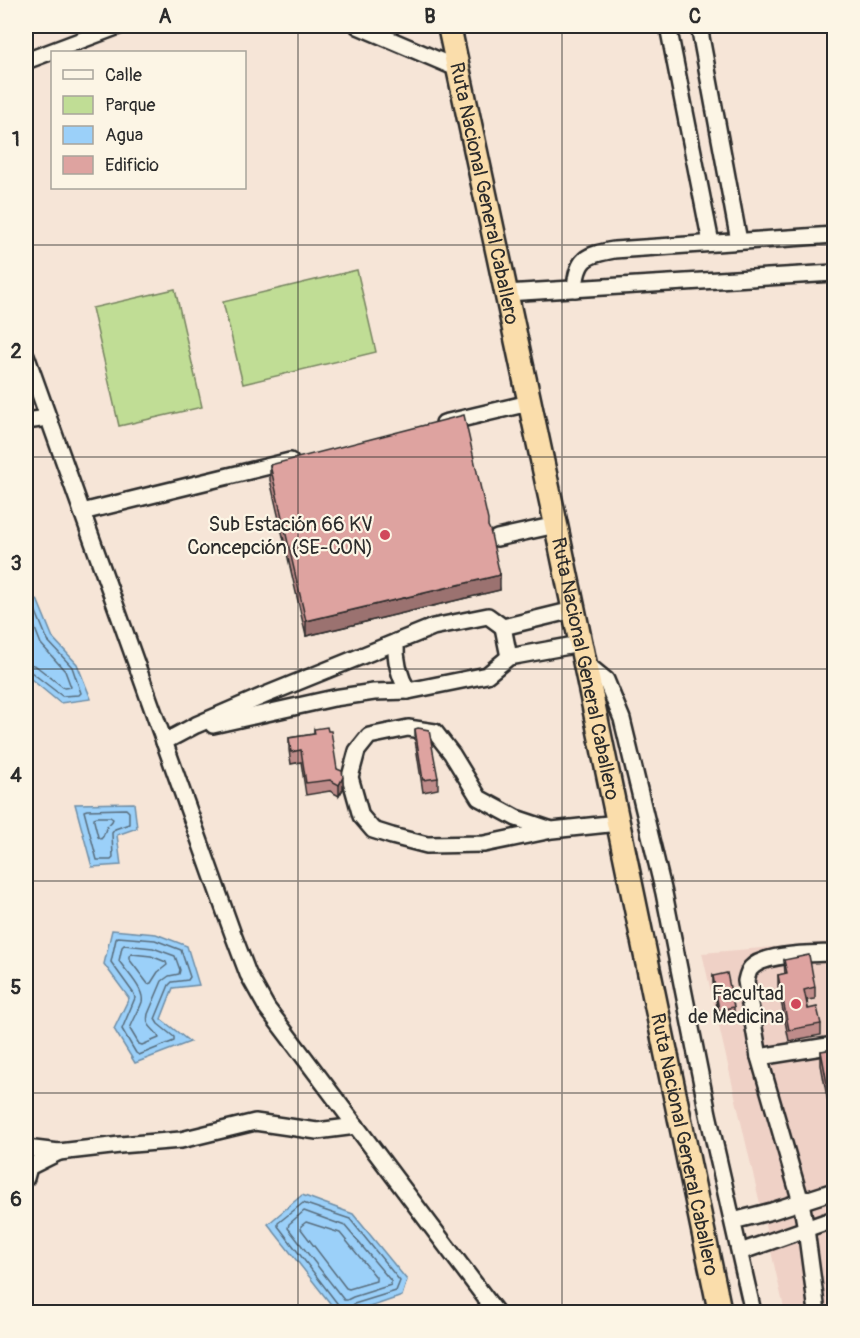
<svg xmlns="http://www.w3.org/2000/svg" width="860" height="1338" font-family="Pangolin,sans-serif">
<rect width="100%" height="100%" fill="#f6e5d7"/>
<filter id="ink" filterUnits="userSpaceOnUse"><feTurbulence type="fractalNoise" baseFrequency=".0167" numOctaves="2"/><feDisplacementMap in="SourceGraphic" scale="12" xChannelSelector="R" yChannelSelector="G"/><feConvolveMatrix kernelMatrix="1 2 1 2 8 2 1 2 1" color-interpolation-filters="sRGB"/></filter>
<g filter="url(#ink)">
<polygon fill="#efd1c6" points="834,942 834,1312 785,1312 702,953"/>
<g fill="#c0dd95" stroke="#768460" stroke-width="1.5">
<polygon points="357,270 376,352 243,384 223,302"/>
<polygon points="175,289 202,407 119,426 92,308"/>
</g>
<g fill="#9bd0f9" stroke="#6e8ea7" stroke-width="1.5">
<polygon points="37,599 53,638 77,664 91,699 60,703 26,675 26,601"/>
<polygon points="134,803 137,828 117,835 121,865 92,867 75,804"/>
<polygon points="112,930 156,934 187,946 199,985 173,988 161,1019 190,1042 135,1063 114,1029 129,998 104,964"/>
<path d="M302 1195 353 1214 407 1280 402 1296C381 1303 358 1313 337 1312L268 1224Z"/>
</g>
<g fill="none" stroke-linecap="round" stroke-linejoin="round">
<g stroke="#586d7d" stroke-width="1.5">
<polyline points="26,607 32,606 34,607 48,641 72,667 81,693 79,695 62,696 31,672 26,671"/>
<polyline points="26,614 30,616 41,644 65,671 71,687 64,688 36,666 26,663"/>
<polygon points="126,809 129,812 129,824 115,829 112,833 113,858 111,860 97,860 84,811 87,810"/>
<path d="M97 817H110L113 819C112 823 109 823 107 827 104 831 105 836 101 839L98 837 94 821V818Z"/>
<polygon points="118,937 155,940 181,950 190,977 188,980 172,982 169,985 155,1019 158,1024 174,1037 174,1041 139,1055 136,1053 122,1029 135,998 134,994 111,962 116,939"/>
<path d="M124 945 153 948 175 956 180 970 179 974 169 976 162 981 148 1014C145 1029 156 1028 159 1038L142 1045 139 1044 130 1029C133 1020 139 1011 142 1002 145 990 126 971 119 961L122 947Z"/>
<polygon points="132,954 151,956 166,962 167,965 158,972 151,983 148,984 129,959 129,956"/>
<polygon points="304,1211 345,1226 391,1281 391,1285 353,1297 347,1300 344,1300 288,1228 289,1224"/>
<polygon points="306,1222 340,1233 376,1277 376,1281 349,1289 346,1288 301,1229 301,1226"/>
<polyline points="341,1312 340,1307 278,1226 278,1223 303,1203 350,1219 400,1281 396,1291 354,1304 351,1308 350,1312"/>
</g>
<defs>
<g id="minor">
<polyline points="358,26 459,69"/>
<polyline points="668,26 711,243"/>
<polyline points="699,26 739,241"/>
<polyline points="26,61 119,26"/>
<path d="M575 289C577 258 586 255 614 250L834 235"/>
<polyline points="506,293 834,273"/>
<polyline points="26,355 234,937 248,974 267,1008 496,1312"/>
<polyline points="26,421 48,418"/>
<polyline points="444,423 529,403"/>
<polyline points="82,512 290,461"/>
<polyline points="497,538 556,525"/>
<polyline points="503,627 509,657"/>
<path d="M396 642C395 660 399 676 408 691"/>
<polyline points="584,662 606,680 622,719 664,893 708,1114 753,1312"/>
<polyline points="213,725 334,698 374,692 408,691 487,675 509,657 580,644"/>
<polyline points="164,742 196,725 263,696 433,627 488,616 503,627 573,610"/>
<polyline points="552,830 484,844 427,845 392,836 373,830 361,816 350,777 357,751 369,736 408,728 435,732 452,754 479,798 516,818 552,830 618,823"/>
<polyline points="759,1057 828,1046"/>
<polyline points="26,1148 59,1152 120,1145 181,1140 255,1122 317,1131 356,1126"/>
<polyline points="26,1178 29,1167 59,1152"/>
<polyline points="733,1221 772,1211 834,1191"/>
<polyline points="740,1252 834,1219"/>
<path d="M817 1312 806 1229 801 1202 759 1057 746 981C747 977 748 971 751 968 764 953 814 954 834 953"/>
</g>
<g id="highway">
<path id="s1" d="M449 26 556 525 720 1312"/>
</g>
</defs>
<use href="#minor" stroke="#2b2b2b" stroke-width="20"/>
<use href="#highway" stroke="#2b2b2b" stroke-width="27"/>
<use href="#minor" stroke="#fcf5e5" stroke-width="15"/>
<use href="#highway" stroke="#faddab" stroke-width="22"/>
</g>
<g fill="#bf8c8a" stroke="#2b2b2b" stroke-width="1.5">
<polygon points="270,465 488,526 500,590 306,636 270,480"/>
<polygon points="314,729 337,769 343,789 339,796 330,791 306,795 301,762 291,764 289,750 289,738 314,734"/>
<polygon points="415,729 438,778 438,789 423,792 415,740"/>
<polygon points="784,960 815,987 815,999 807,1000 808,1009 821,1024 821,1035 789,1041 778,986 778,975 785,974"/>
<polygon points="713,976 734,1007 734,1015 719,1018 713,983"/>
<polygon points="834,1049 834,1135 821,1065 821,1051"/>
</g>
<g fill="#9b7270" stroke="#2b2b2b" stroke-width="1.5">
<polygon points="500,575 500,590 306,636 306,621"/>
<polygon points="343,777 343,789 339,796 339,785"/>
</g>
<g fill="#dea3a0" stroke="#2b2b2b" stroke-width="1.5">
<polygon points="464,415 488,520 488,526 490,530 500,575 306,621 270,465"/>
<polygon points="327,727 328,731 331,731 337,769 342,771 343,777 339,785 330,780 306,783 301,750 291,752 289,738 315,734 314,729"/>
<polygon points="418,728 429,730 438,778 423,780 415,729"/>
<polygon points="809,955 815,987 804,990 808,1009 817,1007 821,1024 789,1030 778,975 787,973 784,960"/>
<polygon points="727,973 734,1007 719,1010 713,976"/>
<polygon points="834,1049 834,1121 821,1051"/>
</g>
</g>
<path fill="none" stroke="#2b2b2b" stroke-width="1.5" stroke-opacity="0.55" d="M298 26V1312M562 26V1312M26 245H834M26 457H834M26 669H834M26 881H834M26 1093H834"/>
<g fill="#d1495b" stroke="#fcf5e5" stroke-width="2">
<circle cx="385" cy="535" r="6"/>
<circle cx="796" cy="1004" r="6"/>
</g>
<g text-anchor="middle" stroke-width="4.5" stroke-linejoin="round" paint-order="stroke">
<g font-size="20" fill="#2b2b2b" stroke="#fcf5e5">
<text dy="7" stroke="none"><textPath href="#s1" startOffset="171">Ruta Nacional General Caballero</textPath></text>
<text dy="7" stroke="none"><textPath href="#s1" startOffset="657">Ruta Nacional General Caballero</textPath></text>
<text dy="7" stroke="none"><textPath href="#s1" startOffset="1143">Ruta Nacional General Caballero</textPath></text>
</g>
<g font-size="20" fill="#2b2b2b" stroke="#fcf5e5" text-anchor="end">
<text x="373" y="531">Sub Estación 66 KV<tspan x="373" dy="23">Concepción (SE-CON)</tspan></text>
<text x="784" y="1000">Facultad<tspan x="784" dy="23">de Medicina</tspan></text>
</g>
</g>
<rect width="860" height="1338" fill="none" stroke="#fcf5e5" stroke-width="66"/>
<rect x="51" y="51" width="195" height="138" fill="#fcf5e5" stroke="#a8a49b" stroke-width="1.5"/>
<rect x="63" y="70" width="30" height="9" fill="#fcf5e5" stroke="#a8a49b" stroke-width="1.5"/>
<text x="105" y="81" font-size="18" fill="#2b2b2b">Calle</text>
<rect x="63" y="96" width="30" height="18" fill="#c0dd95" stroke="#a8a49b" stroke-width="1.5"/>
<text x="105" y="111" font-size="18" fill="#2b2b2b">Parque</text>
<rect x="63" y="126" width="30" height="18" fill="#9bd0f9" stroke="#a8a49b" stroke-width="1.5"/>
<text x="105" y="141" font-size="18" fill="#2b2b2b">Agua</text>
<rect x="63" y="156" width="30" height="18" fill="#dea3a0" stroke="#a8a49b" stroke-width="1.5"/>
<text x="105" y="171" font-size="18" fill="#2b2b2b">Edificio</text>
<rect x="33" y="33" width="794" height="1272" fill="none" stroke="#2b2b2b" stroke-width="2"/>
<g font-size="20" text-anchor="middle" font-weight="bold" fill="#2b2b2b">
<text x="165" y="23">A</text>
<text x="430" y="23">B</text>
<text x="695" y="23">C</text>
<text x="16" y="146">1</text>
<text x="16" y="358">2</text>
<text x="16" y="570">3</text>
<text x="16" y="782">4</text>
<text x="16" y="994">5</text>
<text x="16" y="1206">6</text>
</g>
</svg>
